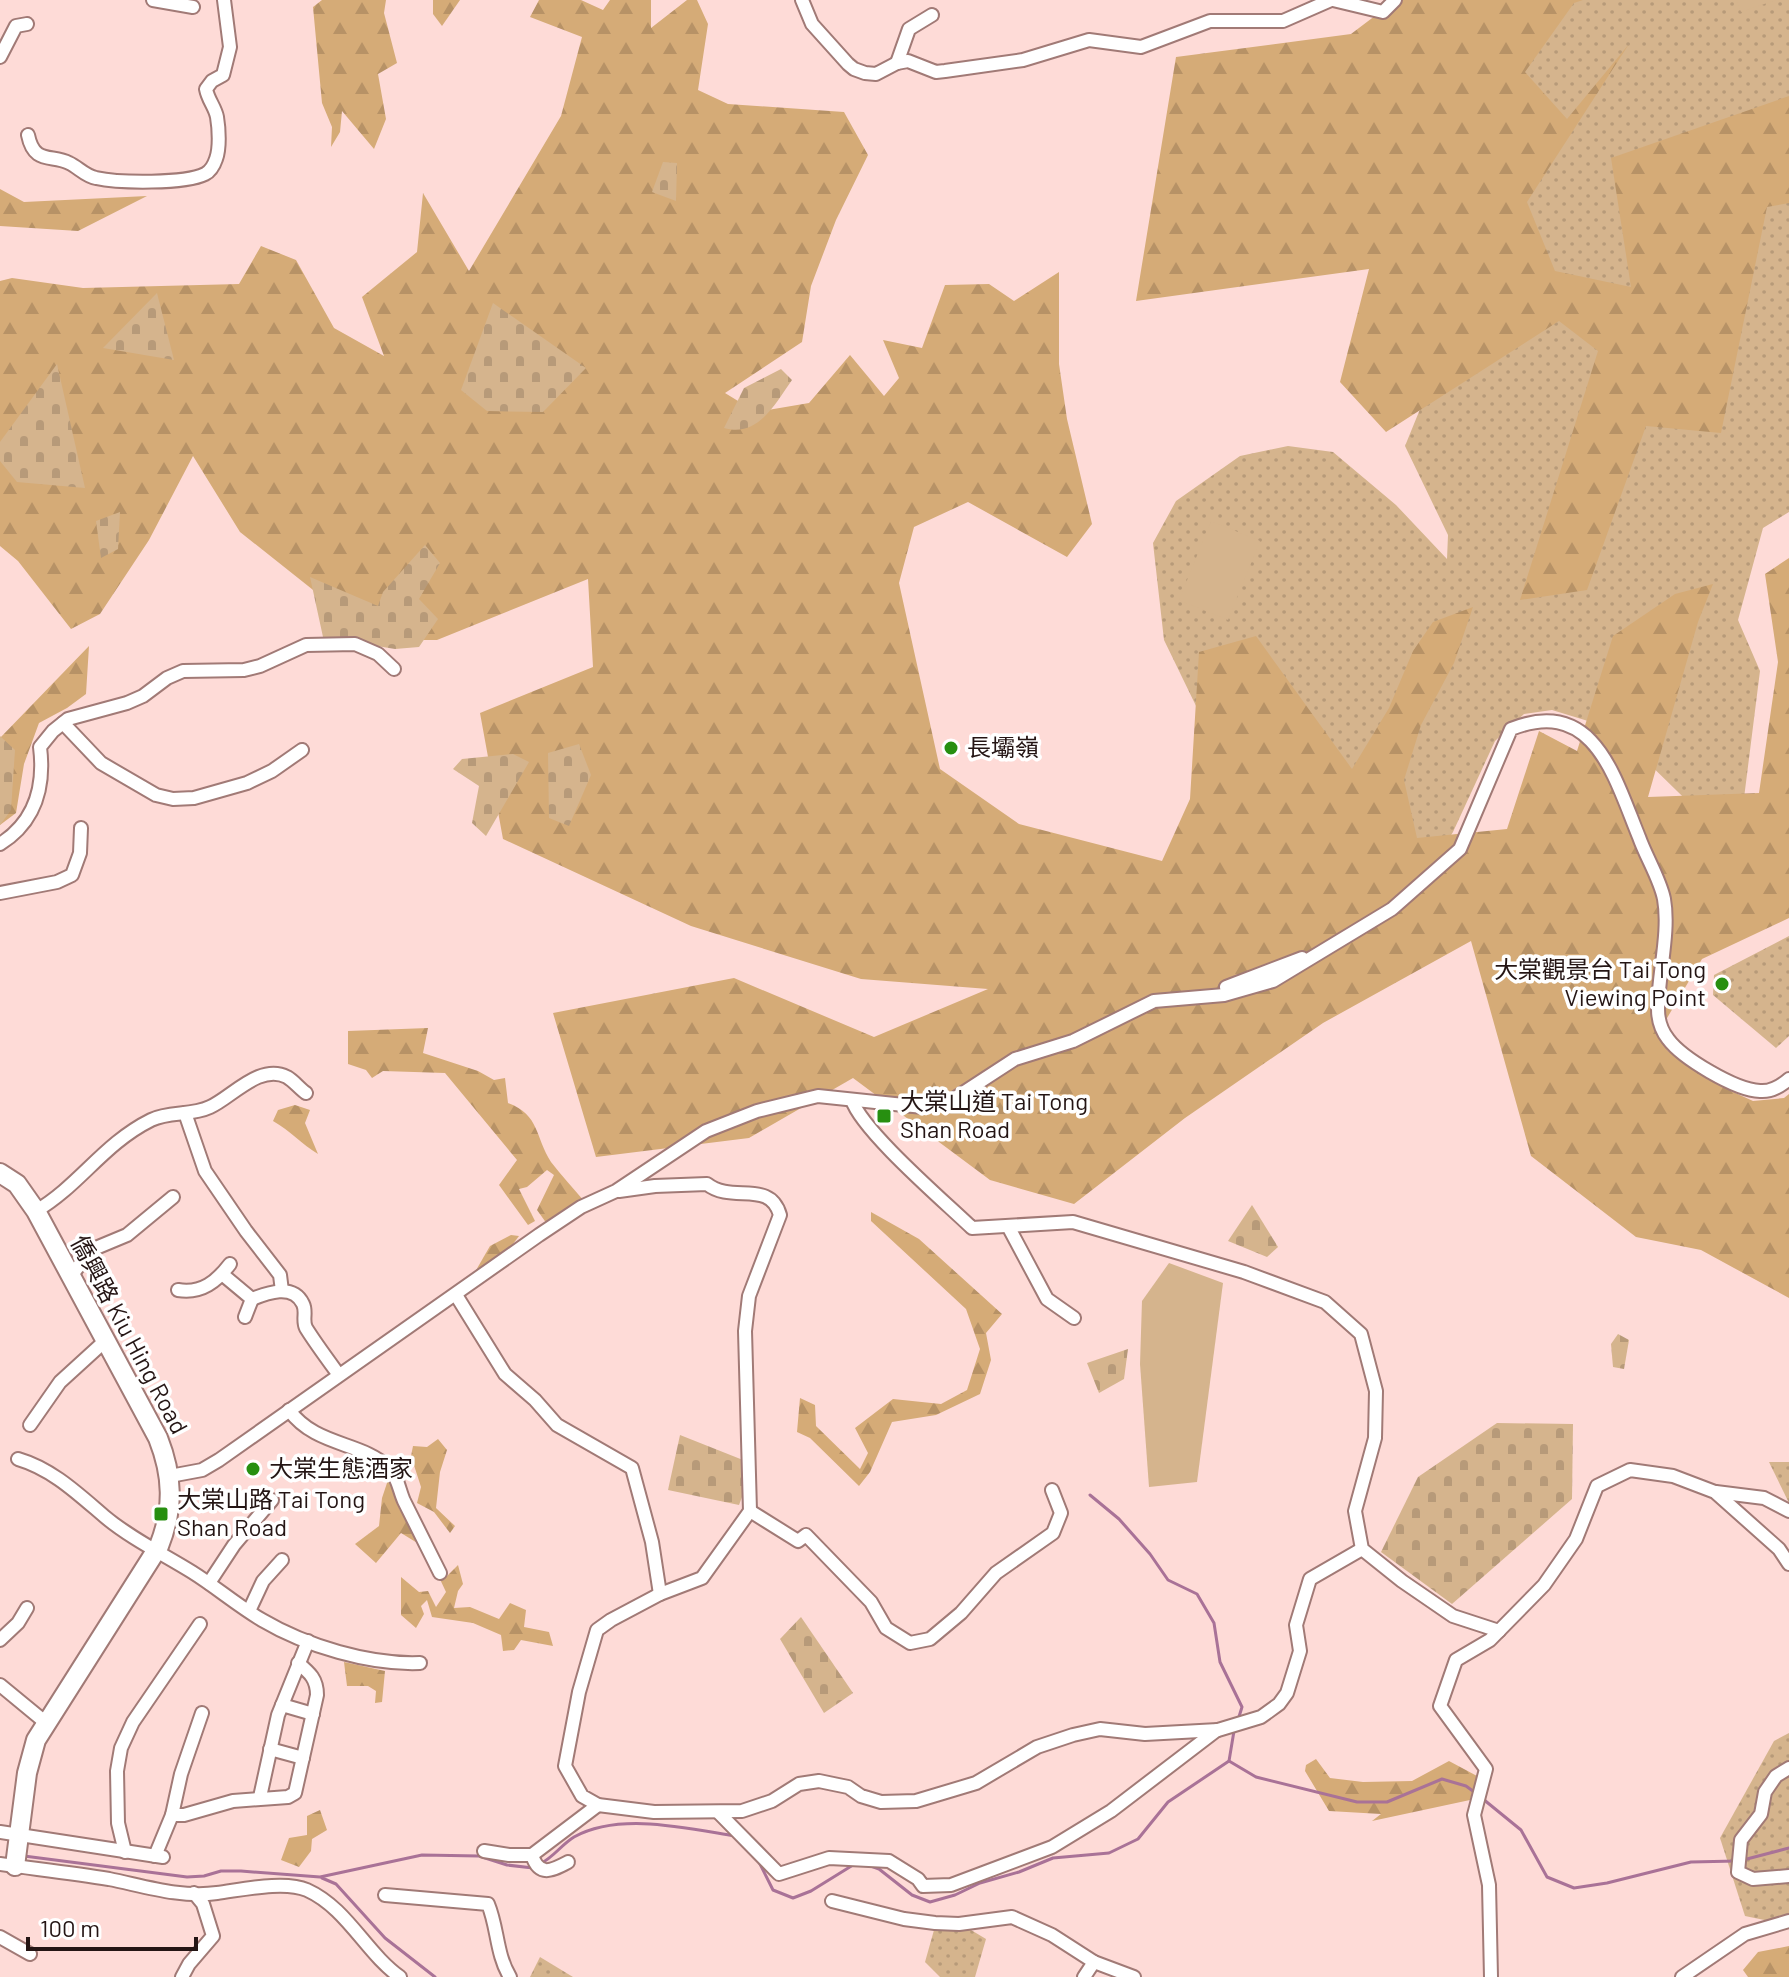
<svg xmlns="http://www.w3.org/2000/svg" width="1789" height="1977" font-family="Barlow,'Noto Sans TC',sans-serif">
<defs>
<pattern id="green-dots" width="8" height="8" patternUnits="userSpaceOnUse" patternTransform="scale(2)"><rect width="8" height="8" fill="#d5b48d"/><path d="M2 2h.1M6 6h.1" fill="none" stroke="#b79a79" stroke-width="1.8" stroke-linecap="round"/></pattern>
<pattern id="forest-firs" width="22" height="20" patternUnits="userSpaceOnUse" patternTransform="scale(2)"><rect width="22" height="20" fill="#d5ab77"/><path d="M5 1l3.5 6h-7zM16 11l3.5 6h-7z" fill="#b79266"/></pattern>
<pattern id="cemetery-stones" width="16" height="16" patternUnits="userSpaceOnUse" patternTransform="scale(2)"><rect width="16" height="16" fill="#d5b48d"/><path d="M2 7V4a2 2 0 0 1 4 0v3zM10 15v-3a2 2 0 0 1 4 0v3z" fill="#b79a79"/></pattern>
</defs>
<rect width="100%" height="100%" fill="#fedbd7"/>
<g fill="url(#green-dots)">
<polygon points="1512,0 1789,0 1789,512 1763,528 1738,620 1760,671 1741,822 1719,832 1635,750 1588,721 1552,710 1524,714 1495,741 1453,832 1436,860 1231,778 1164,640 1153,543 1176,501 1240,456 1288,446 1333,452 1396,505 1447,559 1448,535 1405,446 1427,392"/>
<polygon points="1789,936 1789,1036 1776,1048 1713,995 1714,975"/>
<polygon points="1769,1462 1789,1462 1789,1503"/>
<polygon points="1789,1733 1789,1925 1745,1916 1720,1838 1774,1741"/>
<polygon points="934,1930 971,1930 986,1939 975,1977 940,1977 925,1962"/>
<polygon points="540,1957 573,1977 530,1977"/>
</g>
<g fill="url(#forest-firs)">
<polygon points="322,0 386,0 384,13 397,63 378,74 386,119 374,149 342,111 340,132 331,147 332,127 322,103 313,7"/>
<polygon points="433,0 460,0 442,26 433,14"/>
<polygon points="539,0 581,0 603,10 610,0 651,0 651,28 687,0 697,0 708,24 698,90 728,104 844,112 868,155 836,220 811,286 802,342 725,393 756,412 809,403 850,355 884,396 899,378 883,340 922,348 945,285 989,284 1014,301 1059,272 1059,364 1067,419 1092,524 1067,557 968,502 914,527 899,583 940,769 1019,824 1162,861 1190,799 1199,652 1256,636 1352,769 1389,708 1413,651 1433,622 1473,607 1454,663 1421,725 1404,780 1417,838 1507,829 1539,731 1577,751 1613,636 1675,594 1713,584 1698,622 1648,797 1759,793 1778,662 1765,574 1789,558 1789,918 1702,959 1657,1035 1668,1051 1731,1091 1753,1101 1784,1098 1789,1094 1789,1298 1701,1250 1636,1237 1531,1156 1471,941 1323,1023 1185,1118 1074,1204 990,1180 853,1078 749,1138 596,1157 553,1013 734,978 874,1037 988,989 861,979 691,926 503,839 480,713 593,667 588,579 437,640 376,640 240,532 193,456 149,540 100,614 71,629 18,561 0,546 0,281 12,278 83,288 239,284 261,246 296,260 334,328 384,356 362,297 417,252 423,193 469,271 561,116 582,37 530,17"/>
<polygon points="1396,0 1583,0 1574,3 1525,72 1567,119 1629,44 1527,202 1555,271 1631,287 1611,158 1789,96 1789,203 1767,207 1721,433 1646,426 1587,590 1520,600 1598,351 1559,321 1386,432 1340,382 1369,269 1136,301 1176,57 1351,34"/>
<polygon points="0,189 24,202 147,196 78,231 0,226"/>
<polygon points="89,646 86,694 67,708 39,723 24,764 16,813 0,825 0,738"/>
<path d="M428 1028 423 1053 478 1071 494 1080 505 1078 508 1103C540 1115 535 1137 551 1162 561 1175 573 1188 584 1201L561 1211 547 1224 537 1210 554 1175 547 1170 527 1187 519 1189 535 1221 528 1225 499 1185 517 1160 445 1073 383 1071 372 1078 366 1070 348 1064V1031Z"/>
<path d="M295 1105 310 1110 305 1123 318 1154C301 1144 291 1131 273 1121L278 1110Z"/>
<polygon points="871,1212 919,1239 1002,1314 986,1333 991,1360 980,1394 936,1415 892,1422 870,1472 859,1486 810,1438 797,1432 800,1398 815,1405 816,1426 860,1469 868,1453 855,1428 893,1399 941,1404 967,1390 980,1349 966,1309 871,1221"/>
<polygon points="511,1235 519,1236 501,1260 475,1272 490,1246"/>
<polygon points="438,1439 447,1450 440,1472 436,1508 455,1526 450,1533 434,1512 417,1503 421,1487 411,1456 413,1446 427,1447"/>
<polygon points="391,1479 398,1493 393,1492 400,1510 404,1508 419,1544 401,1533 376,1563 355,1544 379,1526 382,1498 388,1480"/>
<polygon points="458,1565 463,1584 458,1591 454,1608 470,1607 499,1619 510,1603 526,1610 524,1627 549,1632 553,1646 521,1640 514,1650 503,1651 501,1635 473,1623 432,1617 427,1600 421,1606 424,1614 416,1628 401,1615 401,1577 419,1592 428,1591 436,1607 446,1592 438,1575 445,1572 444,1579"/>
<polygon points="344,1662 385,1671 382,1702 375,1703 376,1691 368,1686 347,1686"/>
<polygon points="1316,1759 1330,1778 1363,1782 1412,1781 1449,1761 1477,1776 1470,1800 1372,1821 1381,1814 1329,1811 1305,1771 1306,1765"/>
<polygon points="320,1810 327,1830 312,1839 311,1851 299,1867 281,1860 289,1838 307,1835 307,1816"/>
<polygon points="1789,1946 1789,1977 1748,1977 1743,1970 1758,1952"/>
</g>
<g fill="url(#cemetery-stones)">
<polygon points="663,162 677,163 676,201 652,192"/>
<polygon points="157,293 174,360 103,348"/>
<polygon points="493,303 586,368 543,412 487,411 461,390"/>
<polygon points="57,364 85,488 17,482 0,461 0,442"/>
<path d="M781 369 792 380C775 404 758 438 724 428L744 388Z"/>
<polygon points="120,512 118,549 101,558 96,521"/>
<polygon points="425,545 440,563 419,599 438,619 419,647 395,649 323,637 310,577 378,606 383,592"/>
<polygon points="0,736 15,750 11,810 0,825"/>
<polygon points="579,744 591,775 569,826 549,818 548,753"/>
<polygon points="513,754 529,762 486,836 472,823 479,786 453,769 462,759"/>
<polygon points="1252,1205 1278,1247 1267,1257 1228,1241"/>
<polygon points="1618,1334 1629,1340 1624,1369 1613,1367 1611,1344"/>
<polygon points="1128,1349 1124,1379 1099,1393 1087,1363"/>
<polygon points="1497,1423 1573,1424 1572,1499 1452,1604 1381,1552 1418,1477"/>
<polygon points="680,1435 743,1460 747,1484 739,1505 668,1490"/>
<polygon points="801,1617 853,1693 824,1713 780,1639"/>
</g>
<g fill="#d5b48d">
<polygon points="1737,0 1776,0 1741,12"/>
<polygon points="1211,521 1260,541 1228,620 1179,600"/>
<polygon points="1169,1263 1223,1283 1197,1482 1149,1487 1140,1364 1142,1301"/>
</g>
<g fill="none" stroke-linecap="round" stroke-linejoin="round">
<g stroke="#a97297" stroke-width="3">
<polyline points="1090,1495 1119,1519 1150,1554 1168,1580 1197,1594 1214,1623 1220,1662 1242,1707 1238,1720"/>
<polyline points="1229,1761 1256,1777 1357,1802 1387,1802 1442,1779 1466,1786 1477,1794"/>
<polyline points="1483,1799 1521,1830 1547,1877 1574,1888 1607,1883 1691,1862 1736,1861"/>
<polyline points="24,1856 187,1877 204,1876 221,1871 241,1871 320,1877 422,1855 479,1856 507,1865 533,1868"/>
<polyline points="758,1860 773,1890 793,1898 811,1891 853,1865"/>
<polyline points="1743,1860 1789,1848"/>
<path d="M540 1864C554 1857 561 1845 574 1837 619 1812 686 1828 735 1836"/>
<polyline points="868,1865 879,1869 912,1895 930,1902 955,1895 980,1883 1019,1872 1053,1858 1109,1853 1138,1839 1168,1802 1229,1761 1234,1731"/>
<polyline points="322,1878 336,1884 385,1938 435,1977"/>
</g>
<defs>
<g id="street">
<polyline points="153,0 193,7"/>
<polyline points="802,0 812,24 848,64 854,69 865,73 876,74 897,63 908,61 936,72 945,71 1023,60 1089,40 1141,47 1210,21 1283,21 1331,0"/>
<polyline points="1333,0 1383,12 1395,0"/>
<polyline points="0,57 16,26 27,24"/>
<polyline points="897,63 909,29 932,15"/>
<path d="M28 135C34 165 52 154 69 163 78 167 85 176 96 178 119 183 185 184 205 174 211 171 214 165 216 159 220 148 219 129 217 117 215 107 208 100 206 89L212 81 223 75 230 47 224 0"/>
<polyline points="63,723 101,763 156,795 173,799 194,798 247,783 272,771 302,750"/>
<path d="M0 844C35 822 45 787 40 747L53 731 68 719 127 703 143 696 167 678 183 671 244 670 260 666 306 645 355 644 378 654 394 669"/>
<polyline points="0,893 57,882 72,875 80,853 81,828"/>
<polyline points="1226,987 1302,958"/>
<path d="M852 1100C862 1131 945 1202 972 1228L1073 1222 1244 1272 1325 1302 1361 1334 1376 1391 1375 1438 1355 1511 1362 1549 1402 1581 1453 1616 1499 1631"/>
<polyline points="185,1113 205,1171 246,1231 280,1275 282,1291"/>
<path d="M619 1191 655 1186 707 1184C732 1204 770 1179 780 1215L749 1296 745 1331 750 1511 702 1578 660 1594 611 1620 597 1630 579 1692 565 1766 582 1796 598 1805 654 1812 742 1811 772 1801 799 1784 819 1781 848 1787 861 1796 881 1802 916 1801 976 1783 1037 1747 1073 1735 1100 1729 1145 1734 1218 1730 1261 1717 1279 1704 1287 1693 1300 1651 1296 1625 1310 1579 1362 1549"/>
<path d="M36 1211C80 1185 103 1144 151 1120 169 1111 191 1116 210 1107 232 1097 260 1063 287 1077 294 1081 300 1089 306 1093"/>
<polyline points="1009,1228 1047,1299 1074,1318"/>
<polyline points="222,1274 252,1299 245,1317"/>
<polyline points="71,1276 91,1250 127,1235 173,1197"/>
<path d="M178 1290C202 1294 217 1281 230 1264"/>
<polyline points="456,1295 505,1374 535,1400 557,1425 632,1468 652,1542 660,1594"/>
<path d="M252 1299C267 1293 293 1283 303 1304 307 1312 302 1320 306 1328 316 1344 328 1360 339 1375"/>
<path d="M289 1410C316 1447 361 1441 389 1468 398 1477 399 1490 404 1501 416 1525 428 1549 440 1573"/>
<polyline points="30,1425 60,1382 105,1341"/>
<path d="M18 1459C52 1469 77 1493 104 1516 130 1538 163 1554 192 1572 216 1587 238 1606 262 1620 306 1646 370 1665 420 1663"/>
<path d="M170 1476 202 1470 219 1460 539 1235 581 1207 616 1191 706 1131 757 1111 818 1096 923 1107 949 1102 1015 1059 1073 1041 1154 1001 1224 995 1273 981 1392 909 1460 849 1511 729C1594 696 1614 776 1639 837 1646 857 1660 879 1664 899 1670 932 1658 975 1658 1009 1658 1020 1661 1030 1668 1039 1682 1058 1735 1090 1760 1091 1771 1092 1781 1086 1789 1079"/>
<polyline points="1716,1492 1764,1498 1789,1511"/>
<polyline points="750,1511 798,1541 806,1535 871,1602 886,1628 910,1643 930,1639 961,1613 996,1573 1053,1533 1061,1513 1052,1490"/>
<polyline points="209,1583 234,1545 272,1500"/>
<polyline points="249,1611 263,1581 282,1560"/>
<polyline points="0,1640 18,1623 27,1608"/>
<polyline points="0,1685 45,1722"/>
<polyline points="282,1705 313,1714"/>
<polyline points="270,1749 303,1758"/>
<polyline points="1789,1768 1776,1776 1765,1792 1761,1814 1741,1840 1738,1872 1753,1879 1789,1876"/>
<polyline points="260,1797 278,1715 308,1641"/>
<polyline points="718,1812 779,1874 829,1858 889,1861 918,1879 923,1886 951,1885 1052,1847 1111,1811 1217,1730"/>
<path d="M172 1815H184L233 1801 288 1797 295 1793 317 1695C317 1679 310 1673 298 1663"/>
<polyline points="0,1832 163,1857"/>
<polyline points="484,1851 509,1855 532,1855 598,1805"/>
<polyline points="125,1852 118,1823 117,1771 121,1748 133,1722 200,1624"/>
<path d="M532 1855C539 1878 553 1870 568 1862"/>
<polyline points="155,1856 172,1815 181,1774 202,1713"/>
<path d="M0 1864C36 1869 73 1873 109 1879 144 1886 180 1898 217 1893 241 1890 284 1880 307 1890 347 1908 366 1953 400 1977"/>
<path d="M385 1895 488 1904C498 1928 496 1954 510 1977"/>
<polyline points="832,1901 904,1919 935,1923 959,1924 1012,1917 1052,1935 1094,1962 1134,1977"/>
<polyline points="0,1937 30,1954"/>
<polyline points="182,1977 189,1964 213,1936 203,1904 194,1893"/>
<polyline points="1084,1977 1094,1962"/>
<polyline points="1491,1977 1489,1885 1474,1815 1486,1769 1440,1706 1456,1660 1490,1640 1544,1585 1576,1539 1597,1486 1630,1470 1673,1476 1715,1492 1779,1549 1789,1564"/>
<polyline points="1682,1977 1745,1934 1789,1921"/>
</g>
<path id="secondary" d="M0 1173 17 1184 36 1211 158 1438C173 1476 174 1508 159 1546L36 1740 27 1773 15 1866"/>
</defs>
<use href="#street" stroke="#a17a76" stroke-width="16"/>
<use href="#secondary" stroke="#a17a76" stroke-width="22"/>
<use href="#street" stroke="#fff" stroke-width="12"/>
<use href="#secondary" stroke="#fff" stroke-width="18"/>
</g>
<g fill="#278f10" stroke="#fff" stroke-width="3">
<circle cx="951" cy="748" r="8"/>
<circle cx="1722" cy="984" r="8"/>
<rect x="876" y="1108" width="16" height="16" rx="4"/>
<circle cx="253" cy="1469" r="8"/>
<rect x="153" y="1506" width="16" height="16" rx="4"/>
</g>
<g text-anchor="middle" stroke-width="7" stroke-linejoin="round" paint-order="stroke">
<g font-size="24" fill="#241514" stroke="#fff" text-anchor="start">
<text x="967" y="756">長壩嶺</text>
<text x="1706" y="978" text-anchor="end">大棠觀景台 Tai Tong<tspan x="1706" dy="28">Viewing Point</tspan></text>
<text x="900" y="1110">大棠山道 Tai Tong<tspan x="900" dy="28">Shan Road</tspan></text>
<text x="269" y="1477">大棠生態酒家</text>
<text x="177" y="1508">大棠山路 Tai Tong<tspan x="177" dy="28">Shan Road</tspan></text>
</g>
<g font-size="24" fill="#241514" stroke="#fff">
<text transform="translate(129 1335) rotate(62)" y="8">僑興路 Kiu Hing Road</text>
</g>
</g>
<path d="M28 1937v12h168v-12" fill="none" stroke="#241514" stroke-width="4"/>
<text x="40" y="1937" font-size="24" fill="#241514" stroke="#ffffff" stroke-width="6" paint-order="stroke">100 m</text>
</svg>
